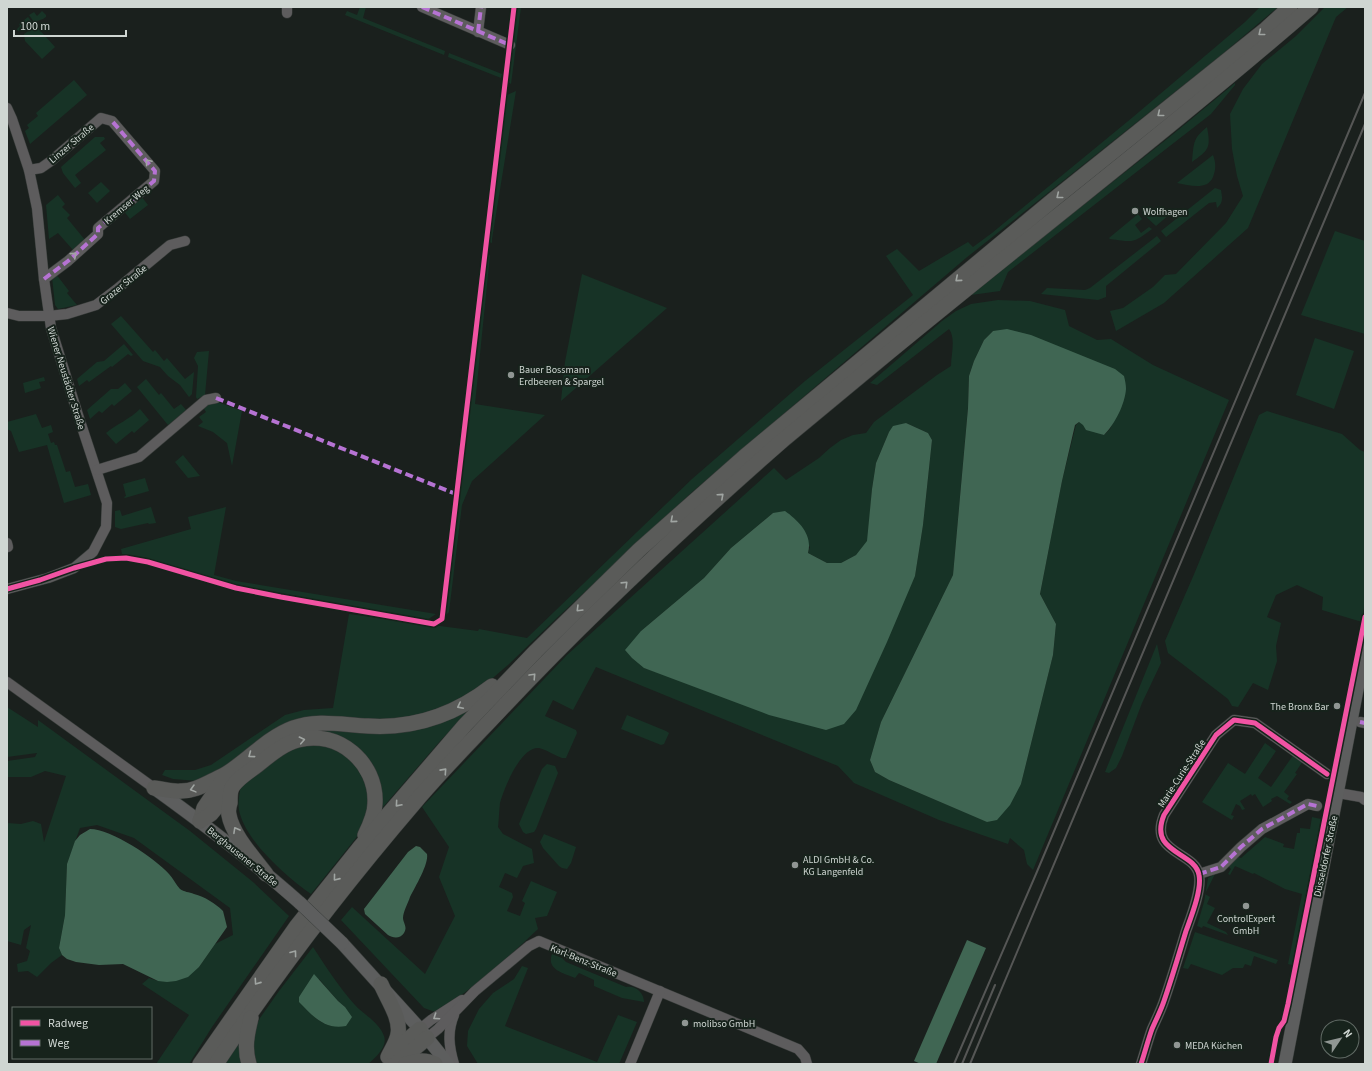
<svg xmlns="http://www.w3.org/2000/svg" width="1372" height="1071" font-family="'Source Sans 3',sans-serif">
<rect width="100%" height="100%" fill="#1a201d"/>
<g fill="#173326" fill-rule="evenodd">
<polygon points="360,7 366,7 363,18 445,51 444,55 345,15 347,11 357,15"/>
<polygon points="516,7 521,7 511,84 508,82"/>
<polygon points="1260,7 1278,7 1220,56 966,258 691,493 560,615 508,665 481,688 437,710 414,716 269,733 215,773 198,781 173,779 162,775 165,770 195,770 211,765 285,715 304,710 333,708 349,614 478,631 479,629 527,638 692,479 805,381 913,295 886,256 897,249 919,271 968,242 973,247 992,233 1133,117 1245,22"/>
<polygon points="1325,7 1348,7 1336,17 1248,228 1164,303 1116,331 1110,311 1123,308 1153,287 1165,275 1176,274 1226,223 1243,196 1237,176 1232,149 1230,114 1243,89 1262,64 1296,36"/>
<polygon points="42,11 46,15 46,17 43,19 34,22 29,15 34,12 37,16"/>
<polygon points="28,17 32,22 32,24 23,30 18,31 17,29 20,26 19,24"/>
<polygon points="36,26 55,47 42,59 25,41 24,34"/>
<polygon points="449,53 502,74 501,78 448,57"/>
<polygon points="74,80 87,95 30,144 25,131 29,128 27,125 38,116 36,113"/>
<polygon points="1235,83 1235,85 1211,114 1008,272 1000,291 971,295 971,294 1172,135"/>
<polygon points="516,91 492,239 492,243 489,242 507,95"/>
<path d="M1207 127C1211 148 1209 150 1192 162 1194 144 1192 139 1207 127Z"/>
<polygon points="95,137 104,137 105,139 100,143 106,150 75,175 81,183 75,188 63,173 61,167"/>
<path d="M1213 155C1216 163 1216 169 1213 177 1207 191 1189 185 1177 183Z"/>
<polygon points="101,182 110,191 97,203 88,193"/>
<path d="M1215 188 1221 190C1222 197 1224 202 1217 208L1216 202 1209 203 1166 237 1161 231Z"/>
<polygon points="58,195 65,204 62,207 70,215 67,218 85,240 73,250 58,233 49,239 46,205"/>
<polygon points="141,196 148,205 130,219 123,210"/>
<polygon points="1150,211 1169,213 1170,214 1156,226 1142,213"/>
<path d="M1138 214 1142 219 1135 225 1141 233 1149 227 1152 229C1132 244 1134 242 1110 239L1109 238Z"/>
<polygon points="1335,231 1365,241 1365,334 1301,315"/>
<polygon points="1157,236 1161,241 1106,286 1106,297 1098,300 1041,294 1047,288 1085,290 1090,288"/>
<polygon points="490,255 475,404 545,415 472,481 462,505 449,612 445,616 486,257"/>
<polygon points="56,274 69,291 67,293 77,305 58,309 55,305 52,277"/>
<polygon points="582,274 667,308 561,401 565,362"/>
<path d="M998 300 1030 301 1065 310 1069 326 1097 340 1111 339 1153 365 1229 400 1033 870 1027 864 1024 850 1010 838 1008 844 939 820 854 783 838 766 596 667 573 710 553 700 545 716 576 730 577 733 566 758H562C556 756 545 749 539 748 521 746 504 788 500 803 499 811 499 819 498 827L503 834 532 849 534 863 523 866 517 878 505 873 499 887 512 893 513 897 507 911 520 916 525 903 522 901 531 881 557 892 547 916 535 918 538 929C506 959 473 990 435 1012L424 1008 341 920 352 907 425 974 455 916 439 877 449 847 422 807 567 655 774 468 786 480 819 458 830 448 841 440 853 435 866 433 874 422 937 375 951 366C951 355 956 338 949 329L877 385 870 383 942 321 956 311 971 304ZM993 331 1123 401 1110 429 1104 435 1079 422 1076 425 1062 481 1040 594 1056 624 1053 655 1021 784 988 822 889 780 875 772 870 760 881 722 953 575 968 407 969 376 974 361 984 340ZM906 423 928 433 932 440 923 525 915 576 669 676 644 668 641 631 704 578 731 548 773 513 810 547 808 553 827 563H841L856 555 868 541 872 489 876 463 889 432Z"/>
<polygon points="121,316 153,352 155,350 164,361 167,358 185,379 194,372 192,394 189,397 180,385 168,376 160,367 143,361 111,324"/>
<polygon points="1315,338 1354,351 1334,409 1296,395"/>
<polygon points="124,344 133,355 131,356 128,354 112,367 111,366 89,382 87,380 79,386 77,379 97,362 104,361"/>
<polygon points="209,351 205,395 197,399 196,397 198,366 194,358 197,352"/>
<polygon points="44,377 45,381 39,382 41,388 25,393 23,383"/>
<polygon points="146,379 159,395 161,393 174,409 181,404 186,410 168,425 137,387"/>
<polygon points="125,383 132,391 114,406 112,404 102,413 99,411 90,419 87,410 111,389 118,389"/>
<polygon points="215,401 242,411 232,466 227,443 213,432 198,426 203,422 199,417 206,412 203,407"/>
<path d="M140 409 149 420 134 433 132 431 116 444 106 433C117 424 130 419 140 409Z"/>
<polygon points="1267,411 1342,434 1360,450 1365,452 1365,600 1362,622 1322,610 1323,597 1297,585 1276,595 1267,617 1281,623 1276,646 1277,661 1268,690 1253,683 1238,707 1232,706 1228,699 1168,653 1165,641 1195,572 1259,415"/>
<polygon points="36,414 42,428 51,425 53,432 48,434 51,443 54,442 55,445 57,445 66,472 70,471 75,487 88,484 91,495 64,503 47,445 19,452 11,431 7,429 7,422"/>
<polygon points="183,455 200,476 188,478 175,462"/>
<polygon points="145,478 149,491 125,498 124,497 126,496 123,484"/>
<polygon points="151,507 156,523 149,524 148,523 121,529 115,527 115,511 120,510 122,516"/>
<polygon points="226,507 214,575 236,581 436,614 427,620 236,585 122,554 121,549 191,529 188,517"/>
<polygon points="1157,644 1161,663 1142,703 1122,756 1116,768 1109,773 1105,772"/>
<polygon points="479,701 441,740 377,814 372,769 316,734 298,731 353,729"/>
<polygon points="7,707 38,727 38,720 190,831 253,882 289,916 212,1027 189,1064 156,1064 189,1015 142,984 149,978 158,981 199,967 215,944 233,935 230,908 134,838 97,825 80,828 67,864 65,915 59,948 62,955 51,963 37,977 28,971 18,972 17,964 27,961 30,951 26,948 31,925 24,930 21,945 7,941 7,823 21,824 33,821 41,824 44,842 66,776 45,771 31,777 7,777 7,761 35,757 37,753 7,757"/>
<polygon points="627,715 666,731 669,733 664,744 661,745 621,729"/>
<path d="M322 742 360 765 370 799 362 829 356 838 311 894C287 877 248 843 240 814 237 805 239 795 241 786L291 748Z"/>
<polygon points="1265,743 1276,751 1258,778 1271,787 1294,754 1303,761 1295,773 1297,774 1284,792 1289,796 1287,799 1292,802 1290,804 1277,796 1271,799 1272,801 1263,807 1255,794 1252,796 1251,794 1240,801 1245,809 1242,810 1240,806 1236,804 1231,815 1234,816 1232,820 1202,802 1228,763 1245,774"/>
<polygon points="547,764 555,766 558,773 536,829 534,832 526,834 523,832 519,824 542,769"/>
<polygon points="1312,817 1321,819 1292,965 1288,964 1302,894 1285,889 1254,873 1253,874 1235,866 1230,875 1228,874 1231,869 1227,865 1236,856 1241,858 1265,837 1284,844 1283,847 1294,849 1297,833 1300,833 1300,828 1310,829"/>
<polygon points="544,834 576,847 571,863 567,869 562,868 559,866 543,848 540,842"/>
<polygon points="1215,874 1205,894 1210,897 1207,904 1215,908 1207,923 1226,932 1228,935 1203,926 1202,928 1197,926 1204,902 1208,878"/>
<polygon points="1195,932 1278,960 1276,964 1254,956 1251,966 1245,964 1243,968 1233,968 1222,975 1191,964 1188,969 1183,968"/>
<path d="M313 947C326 967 339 987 355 1005 364 1015 379 1022 384 1036 388 1047 375 1058 368 1064H253V1033L260 1018 279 991ZM319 979 338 1001 345 1007 332 1026C315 1022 309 1011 299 997L305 989Z"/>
<path d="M552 954 562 958 566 962 626 987C636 985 644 993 644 1002L622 998 594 986V980L579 973 575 978C564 973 546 970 552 954Z"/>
<polygon points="522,966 528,968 505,1026 597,1062 618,1015 637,1022 619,1064 478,1064 467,1046 468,1031 479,1009 493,993 514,979"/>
<polygon points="243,1037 244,1064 225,1064"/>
</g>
<g fill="#406653">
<path d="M1007 329 1031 335 1115 369 1124 376C1125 380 1126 385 1126 389 1125 404 1115 424 1104 435L1086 430 1083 425 1079 422 1075 425 1062 481 1040 594 1056 624 1053 655 1021 784 1010 805 997 820 987 822 889 780 875 772 870 760 881 722 953 575 968 408 969 376 974 361 984 340 993 331Z"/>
<path d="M906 423 928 433 932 440 923 525 915 576 887 642 856 710 844 724 826 730 769 715 644 668 632 658 625 650 641 631 704 578 731 548 773 513 785 511C799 521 813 535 808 553L827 563H841L856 555 867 541 872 489 876 463 889 432 893 426Z"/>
<path d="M90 829C111 829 155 858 169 874 173 878 176 885 180 889 184 892 189 892 194 894 205 897 215 903 223 911L227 927 199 967 188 977 176 981 167 982 158 981 123 964 99 965 76 962 67 959 62 955 59 948 65 915 67 864 75 841 80 835Z"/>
<path d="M416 846 420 847 427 854C429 864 415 887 410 897 408 903 403 912 403 918 403 923 408 927 404 933 400 939 393 938 388 935L365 914 364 909 408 852Z"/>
<polygon points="967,940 986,948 936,1064 921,1064 914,1061"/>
<path d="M314 974 338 1001 345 1007 352 1017 346 1026C324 1030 313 1016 299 1002V997Z"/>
</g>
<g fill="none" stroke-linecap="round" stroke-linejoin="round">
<defs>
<g id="minor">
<polyline points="422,7 510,45"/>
<polyline points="287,13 287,7"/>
<polyline points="478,32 481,7"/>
<polyline points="7,108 12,119 29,170 37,208 44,279 51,328 78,415 107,503 106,527 93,552 74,568 48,578 7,589"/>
<polyline points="29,170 41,168 51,161 101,118 112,121 155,171 154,181 98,228 98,234 68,261 44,279"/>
<polyline points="7,313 19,316 49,316 67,314 96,305 117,289 170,245 185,241"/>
<polyline points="97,470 139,457 206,400 216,398"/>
<polyline points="7,543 8,547"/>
<polyline points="7,682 154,788"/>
<polyline points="1360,722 1365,723"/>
<polyline points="1338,793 1361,797 1365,800"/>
<polyline points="1199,874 1221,867 1241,847 1262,829 1308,804 1317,806"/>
<path d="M454 1015C447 1032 449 1047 454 1064"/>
<polyline points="420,1029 431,1020 462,1000"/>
<polyline points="427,1038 438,1029 475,991 529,946 539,941 798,1049 805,1057 807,1064"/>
<polyline points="630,1064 660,991"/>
<path d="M1141 1064C1145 1052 1148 1040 1152 1029 1156 1020 1161 1010 1164 1001 1172 978 1179 954 1186 931 1191 917 1202 890 1199 875 1195 851 1148 854 1164 815L1216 735 1234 720 1255 723 1327 774"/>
</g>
<g id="major">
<path d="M154 788C204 824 254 862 300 903"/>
<polyline points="342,943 420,1029 448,1064"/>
<polyline points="1285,1064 1365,648"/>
</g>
<g id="highway">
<path d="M154 788C163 789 173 792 181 791 192 791 200 787 210 782 216 779 223 776 229 772 250 758 269 737 293 728 317 719 343 725 368 726 414 729 456 714 492 686"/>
<polyline points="200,821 204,808 227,774"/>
<polyline points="200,821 211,814 231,790"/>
<path d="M266 874C254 858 232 834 229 815 228 811 229 806 230 803 230 799 230 794 231 790 234 781 247 773 255 767 268 757 282 744 298 740 338 729 377 763 375 803 375 814 370 825 365 835"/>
<path d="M381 984C387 999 401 1018 398 1034 397 1042 391 1050 388 1057"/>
<polyline points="392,1053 420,1029"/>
<polyline points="200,1064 296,927 360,847 465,725 536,651 639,550 744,457 1053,200 1266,29 1290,7"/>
<path d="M216 1064C277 972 344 885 416 801 444 768 475 737 505 705 593 612 686 525 783 440 814 414 846 388 877 362 1021 243 1170 129 1311 7"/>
<path d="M249 1064C244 1048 247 1034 251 1018"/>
<polyline points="396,1064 427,1038"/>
<path d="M406 1064C416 1061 425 1059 435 1064"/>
</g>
</defs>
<use href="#minor" stroke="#383c3a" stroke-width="11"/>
<use href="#major" stroke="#383c3a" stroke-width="14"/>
<use href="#highway" stroke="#383c3a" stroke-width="16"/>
<use href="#minor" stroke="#5d5c5d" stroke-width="10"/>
<use href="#major" stroke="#5d5e5e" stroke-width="13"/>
<use href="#highway" stroke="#5a5b59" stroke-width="15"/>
<g stroke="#555655" stroke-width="2">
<polyline points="954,1064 1036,874 1365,93"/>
<polyline points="962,1064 995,985"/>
<polyline points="970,1064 1365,124"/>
</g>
<defs>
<polyline id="major-bridge" points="300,903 342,943"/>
</defs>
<use href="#major-bridge" stroke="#383c3a" stroke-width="14" stroke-linecap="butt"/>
<use href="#major-bridge" stroke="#5d5e5e" stroke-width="13"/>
<g stroke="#b673d3" stroke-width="4" stroke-dasharray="8 4" stroke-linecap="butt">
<polyline points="422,7 510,45"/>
<polyline points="478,32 481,7"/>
<polyline points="44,279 68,261 98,234 98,228 154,181 155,171 112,121"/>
<polyline points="216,398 456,494"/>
<polyline points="1360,722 1365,723"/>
<polyline points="1199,874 1221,867 1241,847 1262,829 1308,804 1317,806"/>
</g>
<defs>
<g id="cycleway">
<polyline points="7,589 40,580 74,568 106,559 126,558 148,562 236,588 281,597 434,624 442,619 514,7"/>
<path d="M1141 1064C1145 1052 1148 1040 1152 1029 1156 1020 1161 1010 1164 1001 1172 978 1179 954 1186 931 1191 917 1202 890 1199 875 1195 851 1148 854 1164 815L1216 735 1234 720 1255 723 1327 774"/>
<polyline points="1271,1064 1276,1037 1279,1028 1284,1021 1288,1004 1365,617"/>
</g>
</defs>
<use href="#cycleway" stroke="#17231c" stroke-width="8"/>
<use href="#cycleway" stroke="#f153a3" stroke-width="5"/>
</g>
<defs><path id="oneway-chevron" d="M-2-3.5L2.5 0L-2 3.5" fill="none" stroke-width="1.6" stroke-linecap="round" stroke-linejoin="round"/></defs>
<g stroke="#a0a5a2">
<use href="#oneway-chevron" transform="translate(1261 33) rotate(141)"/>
<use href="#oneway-chevron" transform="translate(1160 114) rotate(141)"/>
<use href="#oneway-chevron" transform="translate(1059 196) rotate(141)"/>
<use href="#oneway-chevron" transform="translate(958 279) rotate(140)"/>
<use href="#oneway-chevron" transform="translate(721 496) rotate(-42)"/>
<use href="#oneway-chevron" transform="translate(673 520) rotate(139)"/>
<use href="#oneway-chevron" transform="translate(625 584) rotate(-44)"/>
<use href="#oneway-chevron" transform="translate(579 609) rotate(135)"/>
<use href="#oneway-chevron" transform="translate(533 676) rotate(-47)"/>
<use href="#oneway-chevron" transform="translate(460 706) rotate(153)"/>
<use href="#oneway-chevron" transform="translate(302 740) rotate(-12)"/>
<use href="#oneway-chevron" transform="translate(251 755) rotate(143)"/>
<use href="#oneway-chevron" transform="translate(444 771) rotate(-48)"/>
<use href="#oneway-chevron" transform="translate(193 789) rotate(165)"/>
<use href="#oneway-chevron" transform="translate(398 804) rotate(131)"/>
<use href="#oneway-chevron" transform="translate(236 830) rotate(-119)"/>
<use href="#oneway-chevron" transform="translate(336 878) rotate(129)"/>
<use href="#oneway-chevron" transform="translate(294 953) rotate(-53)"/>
<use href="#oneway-chevron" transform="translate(257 982) rotate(125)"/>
</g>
<g stroke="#a1a5a3">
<use href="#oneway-chevron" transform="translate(148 162) rotate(-130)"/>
<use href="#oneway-chevron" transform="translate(74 255) rotate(-41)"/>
<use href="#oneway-chevron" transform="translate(436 1017) rotate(146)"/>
</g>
<g fill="#909693" stroke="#17231c" stroke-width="1.5">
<circle cx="1135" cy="211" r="4"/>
<circle cx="511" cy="375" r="4"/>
<circle cx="1337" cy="706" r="4"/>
<circle cx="795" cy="865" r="4"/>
<circle cx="1246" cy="906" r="4"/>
<circle cx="685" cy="1023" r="4"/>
<circle cx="1177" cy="1045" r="4"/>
</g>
<g text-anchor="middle" stroke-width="4" stroke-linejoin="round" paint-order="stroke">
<g font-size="10" fill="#cfd6d2" stroke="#17231c">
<text transform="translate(71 143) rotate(-40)" y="4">Linzer Straße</text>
<text transform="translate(126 204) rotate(-40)" y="4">Kremser Weg</text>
<text transform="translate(123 284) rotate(-39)" y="4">Grazer Straße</text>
<text transform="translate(67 378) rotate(73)" y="4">Wiener Neustädter Straße</text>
<text transform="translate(1181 773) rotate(-57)" y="4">Marie-Curie-Straße</text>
<text transform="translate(243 856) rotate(39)" y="4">Berghausener Straße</text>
<text transform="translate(1325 856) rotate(-78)" y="4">Düsseldorfer Straße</text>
<text transform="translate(584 960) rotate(22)" y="4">Karl-Benz-Straße</text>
</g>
<g font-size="10" fill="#cfd6d2" stroke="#17231c" text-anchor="start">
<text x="1143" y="215">Wolfhagen</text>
<text x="519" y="373">Bauer Bossmann<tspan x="519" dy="12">Erdbeeren &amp; Spargel</tspan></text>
<text x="1329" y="710" text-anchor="end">The Bronx Bar</text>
<text x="803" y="863">ALDI GmbH &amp; Co.<tspan x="803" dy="12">KG Langenfeld</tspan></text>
<text x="1246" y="922" text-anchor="middle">ControlExpert<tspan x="1246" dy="12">GmbH</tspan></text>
<text x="693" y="1027">molibso GmbH</text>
<text x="1185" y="1049">MEDA Küchen</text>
</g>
</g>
<rect width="1372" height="1071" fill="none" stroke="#cfd6d2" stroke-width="16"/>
<rect x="12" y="1007" width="140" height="52" fill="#17231c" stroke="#616b65"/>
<rect x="20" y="1020" width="20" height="6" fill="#f153a3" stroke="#616b65"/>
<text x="48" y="1027" font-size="12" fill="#cfd6d2">Radweg</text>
<rect x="20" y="1040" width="20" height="6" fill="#b673d3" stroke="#616b65"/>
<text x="48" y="1047" font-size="12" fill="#cfd6d2">Weg</text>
<g transform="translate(1340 1039) rotate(55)"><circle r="19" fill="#17231c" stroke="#616b65"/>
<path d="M0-3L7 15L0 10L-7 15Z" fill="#909693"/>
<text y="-6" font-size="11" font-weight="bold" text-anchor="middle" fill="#cfd6d2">N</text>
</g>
<path d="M14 30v6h112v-6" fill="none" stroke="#cfd6d2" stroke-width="2"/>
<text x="20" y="30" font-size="12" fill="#cfd6d2" stroke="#17231c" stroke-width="3" paint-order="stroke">100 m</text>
</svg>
